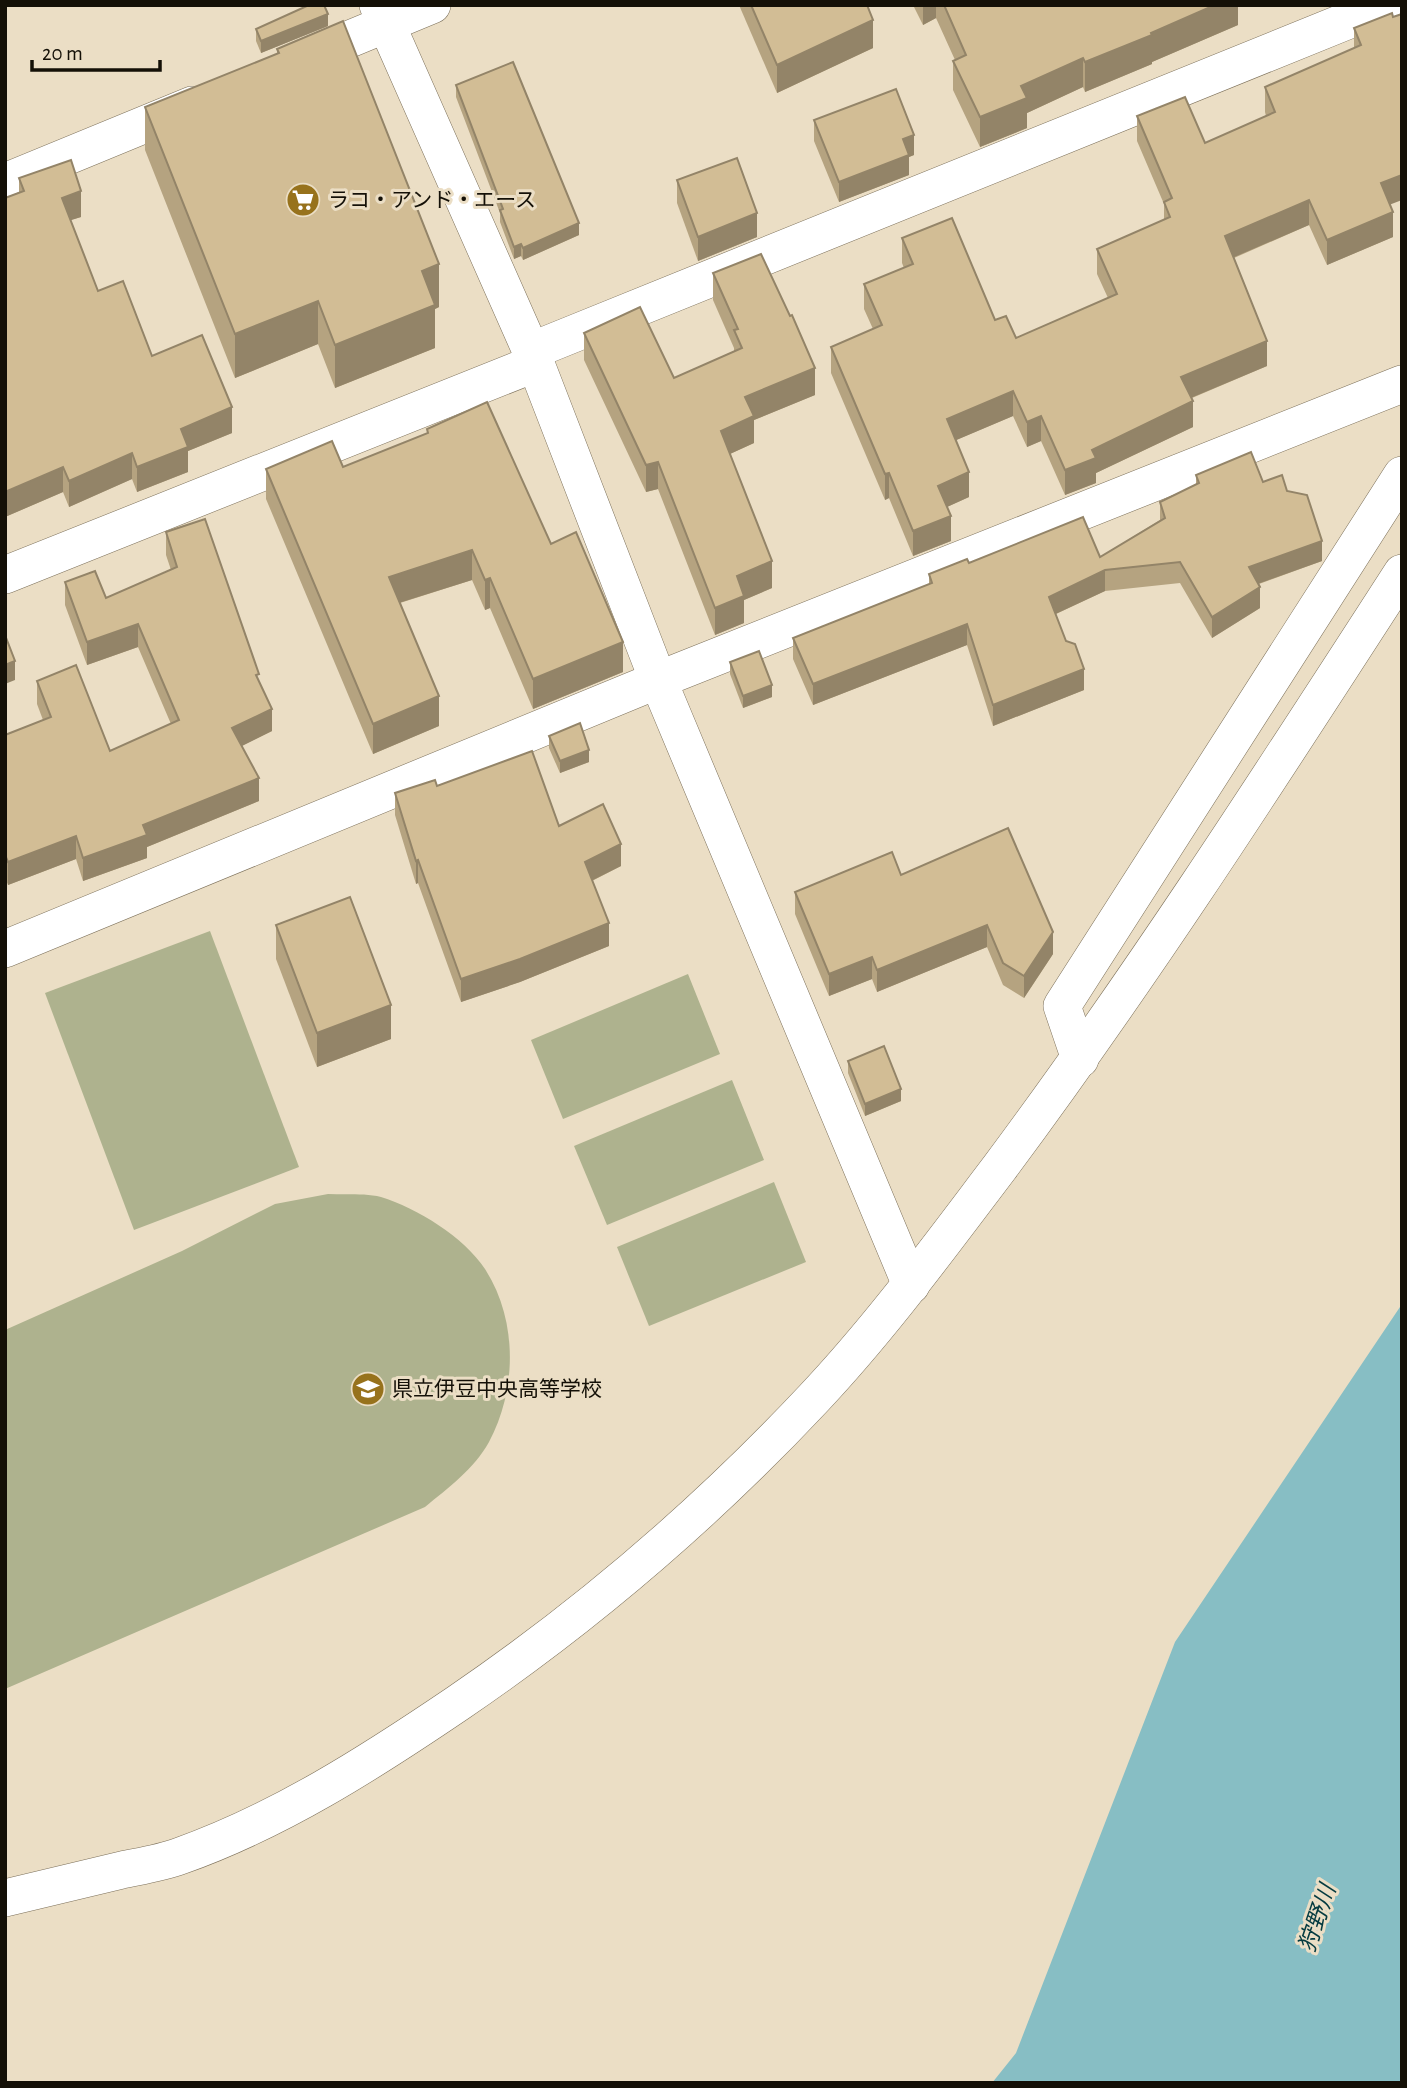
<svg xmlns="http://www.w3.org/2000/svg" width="1407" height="2088" font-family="'Alegreya Sans','Noto Sans JP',sans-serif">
<rect width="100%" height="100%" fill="#ebdec5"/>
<g fill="#aeb28e">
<polygon points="210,931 299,1167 134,1230 45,993"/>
<polygon points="688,974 720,1054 563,1119 531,1040"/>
<polygon points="732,1080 764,1160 607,1225 574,1146"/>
<polygon points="774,1182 806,1262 649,1326 617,1247"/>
<path d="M328 1194C345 1195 365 1193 381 1197 417 1208 464 1237 485 1269 518 1320 517 1390 489 1442 474 1469 448 1488 425 1507L5 1689V1330L182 1251 275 1204Z"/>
</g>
<polygon fill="#87bec4" points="1402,1304 1402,2083 992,2083 1016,2053 1175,1642"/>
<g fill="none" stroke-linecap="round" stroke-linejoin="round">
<defs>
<g id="minor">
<polyline points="378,5 531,351 658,680 911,1285"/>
<polyline points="304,58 432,5"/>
<polyline points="5,182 192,105"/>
<polyline points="531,351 1386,5"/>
<polyline points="5,575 536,363"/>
<polyline points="5,949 658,680 1402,384"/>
<polyline points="1080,1059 1062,1006 1402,475"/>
<path d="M5 1898C44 1889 83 1879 122 1870 141 1866 161 1863 180 1856 279 1821 371 1762 458 1703 587 1615 706 1513 813 1399 881 1327 940 1246 1000 1167 1143 975 1272 774 1402 573"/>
</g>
</defs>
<use href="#minor" stroke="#7c705a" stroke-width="38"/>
<use href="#minor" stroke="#fff" stroke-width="37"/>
</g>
<g fill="#b5a380">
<polygon points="739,5 867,5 873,48 777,93"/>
<polygon points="913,5 1238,5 1238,25 1152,62 1152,64 1085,92 1083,87 1027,113 1027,128 980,147 953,90 953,61 955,60 936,18 923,25"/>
<polygon points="1392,13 1390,205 1393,237 1327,265 1309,225 1234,258 1267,366 1192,398 1193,427 1096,473 1096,483 1065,495 1041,441 1027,447 1013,416 956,440 969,497 947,507 951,541 913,556 889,498 885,500 831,373 831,347 873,329 864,309 864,284 904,268 902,263 902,238 1016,338 1108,298 1097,274 1097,249 1164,220 1164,204 1137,141 1137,116 1205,143 1266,116 1265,112 1265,87 1354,48 1354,28"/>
<polygon points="328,26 261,53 256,41 256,29"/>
<polygon points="277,49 439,307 435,309 435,348 335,388 318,344 235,378 145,150 145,107 277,54"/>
<polygon points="456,85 579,235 523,260 521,256 514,259 500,222 500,213 456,97"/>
<polygon points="814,120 914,155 909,157 909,175 839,202 814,141"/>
<polygon points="19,178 81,217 70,220 98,291 152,356 232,433 188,451 188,472 137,492 132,479 69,507 63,492 5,517 5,198 19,192"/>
<polygon points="677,180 757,237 698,261 677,203"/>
<polygon points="713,273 815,395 754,420 754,443 730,454 772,588 744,600 744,623 715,635 658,489 646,492 584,360 584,333 674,378 734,351 734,348 713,300"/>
<polygon points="427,429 551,544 623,672 533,709 490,608 485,610 472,580 400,603 439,726 373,754 266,499 266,469 343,467 427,434"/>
<polygon points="1196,475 1263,482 1287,491 1322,561 1259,584 1260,608 1212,638 1180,583 1105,591 1056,614 1084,690 993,726 967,645 813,705 793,659 793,638 929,584 929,574 969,563 1100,557 1160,520 1160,502 1196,485"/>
<polygon points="166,532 259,681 272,731 241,746 259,801 147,847 147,858 83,881 76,859 8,885 5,878 5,735 43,720 37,704 37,681 110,751 171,724 138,647 87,665 65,605 65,582 106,598 171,570 166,555"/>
<polygon points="730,662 772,697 743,708 730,674"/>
<polygon points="549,736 589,762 560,773 549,748"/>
<polygon points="437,786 559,826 621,866 592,881 609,946 520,982 461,1002 418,883 416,884 395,815 395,793"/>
<polygon points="901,875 1053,954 1024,998 1003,985 987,947 877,992 872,979 829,996 795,914 795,892"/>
<polygon points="276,925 391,1039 317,1067 276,959"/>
<polygon points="848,1061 901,1101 865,1116 848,1073"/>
</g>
<g fill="#938468">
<polygon points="923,5 936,5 936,18 923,25"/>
<polygon points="1215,5 1238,5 1238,25 1152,62 1152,64 1085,92 1085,62"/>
<polygon points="328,14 328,26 261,53 261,41"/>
<polygon points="873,20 873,48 777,93 777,65"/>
<polygon points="1083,58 1083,87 1027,113 1027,128 980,147 980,117 1021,86"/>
<polygon points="914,135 914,155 909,157 909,175 839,202 839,182 903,139"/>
<polygon points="1402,175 1402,200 1381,208 1381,183"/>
<polygon points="81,191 81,217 62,223 62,198"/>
<polygon points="1309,200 1309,225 1225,261 1225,236"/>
<polygon points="1393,212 1393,237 1327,265 1327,240"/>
<polygon points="757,213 757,237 698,261 698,237"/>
<polygon points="579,223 579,235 523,260 523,248"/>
<polygon points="521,244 521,256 514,259 514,247"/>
<polygon points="439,264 439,307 435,309 435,348 335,388 335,345 422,271"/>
<polygon points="318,301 318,344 235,378 235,334"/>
<polygon points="1267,341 1267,366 1181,402 1181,377"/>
<polygon points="815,368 815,395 754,420 754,443 721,458 721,431 745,397"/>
<polygon points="1013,391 1013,416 947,444 947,419"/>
<polygon points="1193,401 1193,427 1096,473 1096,483 1065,495 1065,470 1092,450"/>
<polygon points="232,407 232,433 188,451 188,472 137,492 137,467 181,429"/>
<polygon points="1041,416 1041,441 1027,447 1027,422"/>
<polygon points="132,453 132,479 69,507 69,481"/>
<polygon points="658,462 658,489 646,492 646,465"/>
<polygon points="63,467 63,492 5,517 5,492"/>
<polygon points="969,472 969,497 938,511 938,486"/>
<polygon points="889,473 889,498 885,500 885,474"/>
<polygon points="951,516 951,541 913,556 913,531"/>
<polygon points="1322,541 1322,561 1249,587 1249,567"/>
<polygon points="472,550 472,580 389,606 389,577"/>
<polygon points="772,561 772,588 744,600 744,623 715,635 715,608 737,576"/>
<polygon points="1105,570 1105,591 1049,617 1049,597"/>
<polygon points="490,578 490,608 485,610 485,580"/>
<polygon points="1260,587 1260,608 1212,638 1212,617"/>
<polygon points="138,624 138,647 87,665 87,642"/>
<polygon points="967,624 967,645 813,705 813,684"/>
<polygon points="623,642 623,672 533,709 533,679"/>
<polygon points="15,661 15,680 5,684 5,665"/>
<polygon points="1084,669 1084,690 993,726 993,705"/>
<polygon points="772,685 772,697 743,708 743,696"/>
<polygon points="439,696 439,726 373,754 373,724"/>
<polygon points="272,709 272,731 232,751 232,728"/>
<polygon points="589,750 589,762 560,773 560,761"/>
<polygon points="259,778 259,801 147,847 147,858 83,881 83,858 143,825"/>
<polygon points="76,836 76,859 8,885 8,862"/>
<polygon points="621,844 621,866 585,884 585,862"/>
<polygon points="418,860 418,883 416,884 416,861"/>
<polygon points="609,923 609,946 520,982 461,1002 461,979"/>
<polygon points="987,925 987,947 877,992 877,970"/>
<polygon points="1053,932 1053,954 1024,998 1024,976"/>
<polygon points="872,957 872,979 829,996 829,974"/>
<polygon points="391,1005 391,1039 317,1067 317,1033"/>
<polygon points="901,1089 901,1101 865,1116 865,1104"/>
</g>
<g fill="#d2bd95" stroke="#938468" stroke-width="2">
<polygon points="309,5 324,5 328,14 261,41 256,29"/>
<polygon points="751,5 867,5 873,20 777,65"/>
<polygon points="944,5 1215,5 1151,33 1152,35 1085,62 1083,58 1021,86 1027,98 980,117 953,61 966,55"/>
<polygon points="1392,13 1393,17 1402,14 1402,175 1381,183 1393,212 1327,240 1309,200 1225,236 1267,341 1181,377 1193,401 1092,450 1096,458 1065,470 1041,416 1027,422 1013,391 947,419 969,472 938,486 951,516 913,531 889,473 885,474 831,347 882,325 864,284 913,264 902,238 952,218 995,320 1006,316 1016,338 1117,294 1097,249 1170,217 1164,202 1172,198 1137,116 1185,97 1205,143 1275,112 1265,87 1361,45 1354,28"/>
<polygon points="343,21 439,264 422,271 435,305 335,345 318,301 235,334 145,107 279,53 277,49"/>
<polygon points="513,62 579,223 523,248 521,244 514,247 500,210 503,209 456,85"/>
<polygon points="896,89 914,135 903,139 909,155 839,182 814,120"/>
<polygon points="737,158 757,213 698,237 677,180"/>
<polygon points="71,160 81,191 62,198 98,291 123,281 152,356 202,335 232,407 181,429 188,447 137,467 132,453 69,481 63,467 5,492 5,198 24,191 19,178"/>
<polygon points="761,254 790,316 792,315 815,368 745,397 754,416 721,431 772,561 737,576 744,596 715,608 658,462 646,465 584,333 640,307 674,378 742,348 734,330 738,329 713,273"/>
<polygon points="487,402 551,544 576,532 623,642 533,679 490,578 485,580 472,550 389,577 439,696 373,724 266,469 332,441 343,467 428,433 427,429"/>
<polygon points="1251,452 1263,482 1282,475 1287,491 1307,495 1322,541 1249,567 1260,587 1212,617 1180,562 1105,570 1049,597 1066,641 1075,644 1084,669 993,705 967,624 813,684 793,638 932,583 929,574 967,559 969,563 1083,517 1100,557 1165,518 1160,502 1199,483 1196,475"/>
<polygon points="205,519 259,674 256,675 272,709 232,728 259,778 143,825 147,835 83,858 76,836 8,862 5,855 5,735 51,717 37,681 76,665 110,751 179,720 138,624 87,642 65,582 95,571 106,598 177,567 166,532"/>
<polygon points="5,635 15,661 5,665"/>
<polygon points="759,651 772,685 743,696 730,662"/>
<polygon points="580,723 589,750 560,761 549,736"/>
<polygon points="532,751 559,826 603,804 621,844 585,862 609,923 520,959 461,979 418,860 416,861 395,793 435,780 437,786"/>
<polygon points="1008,828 1053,932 1024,976 1003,963 987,925 877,970 872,957 829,974 795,892 892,852 901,875"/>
<polygon points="350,897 391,1005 317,1033 276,925"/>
<polygon points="884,1046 901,1089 865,1104 848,1061"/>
</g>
<defs>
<symbol id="supermarket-disc" viewBox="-11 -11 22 22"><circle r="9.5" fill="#97721c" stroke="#ebdec5"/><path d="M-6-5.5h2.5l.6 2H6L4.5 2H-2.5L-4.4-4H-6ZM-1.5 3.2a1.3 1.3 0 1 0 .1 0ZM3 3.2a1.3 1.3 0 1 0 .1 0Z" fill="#fff"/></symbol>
<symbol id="school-disc" viewBox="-11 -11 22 22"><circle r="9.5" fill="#97721c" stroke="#ebdec5"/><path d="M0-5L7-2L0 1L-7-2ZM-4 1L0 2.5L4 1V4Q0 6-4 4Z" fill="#fff"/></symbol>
</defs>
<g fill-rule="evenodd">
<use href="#supermarket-disc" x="284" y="181" width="38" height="38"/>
<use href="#school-disc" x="349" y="1370" width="38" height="38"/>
</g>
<g text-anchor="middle" stroke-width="6" stroke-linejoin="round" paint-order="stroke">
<g font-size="21" fill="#141007" stroke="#ebdec5" text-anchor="start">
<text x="328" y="207">ラコ・アンド・エース</text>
<text x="392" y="1396">県立伊豆中央高等学校</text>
</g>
<g font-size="23" font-style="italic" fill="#043b40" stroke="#ebdec5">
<text transform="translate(1317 1918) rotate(-71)" y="8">狩野川</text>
</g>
</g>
<rect width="1407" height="2088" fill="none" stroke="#141007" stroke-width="14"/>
<path d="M32 60v10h128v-10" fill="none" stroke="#141007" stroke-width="3.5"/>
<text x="42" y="60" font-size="21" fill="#141007" stroke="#ebdec5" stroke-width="5" paint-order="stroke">20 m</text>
</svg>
